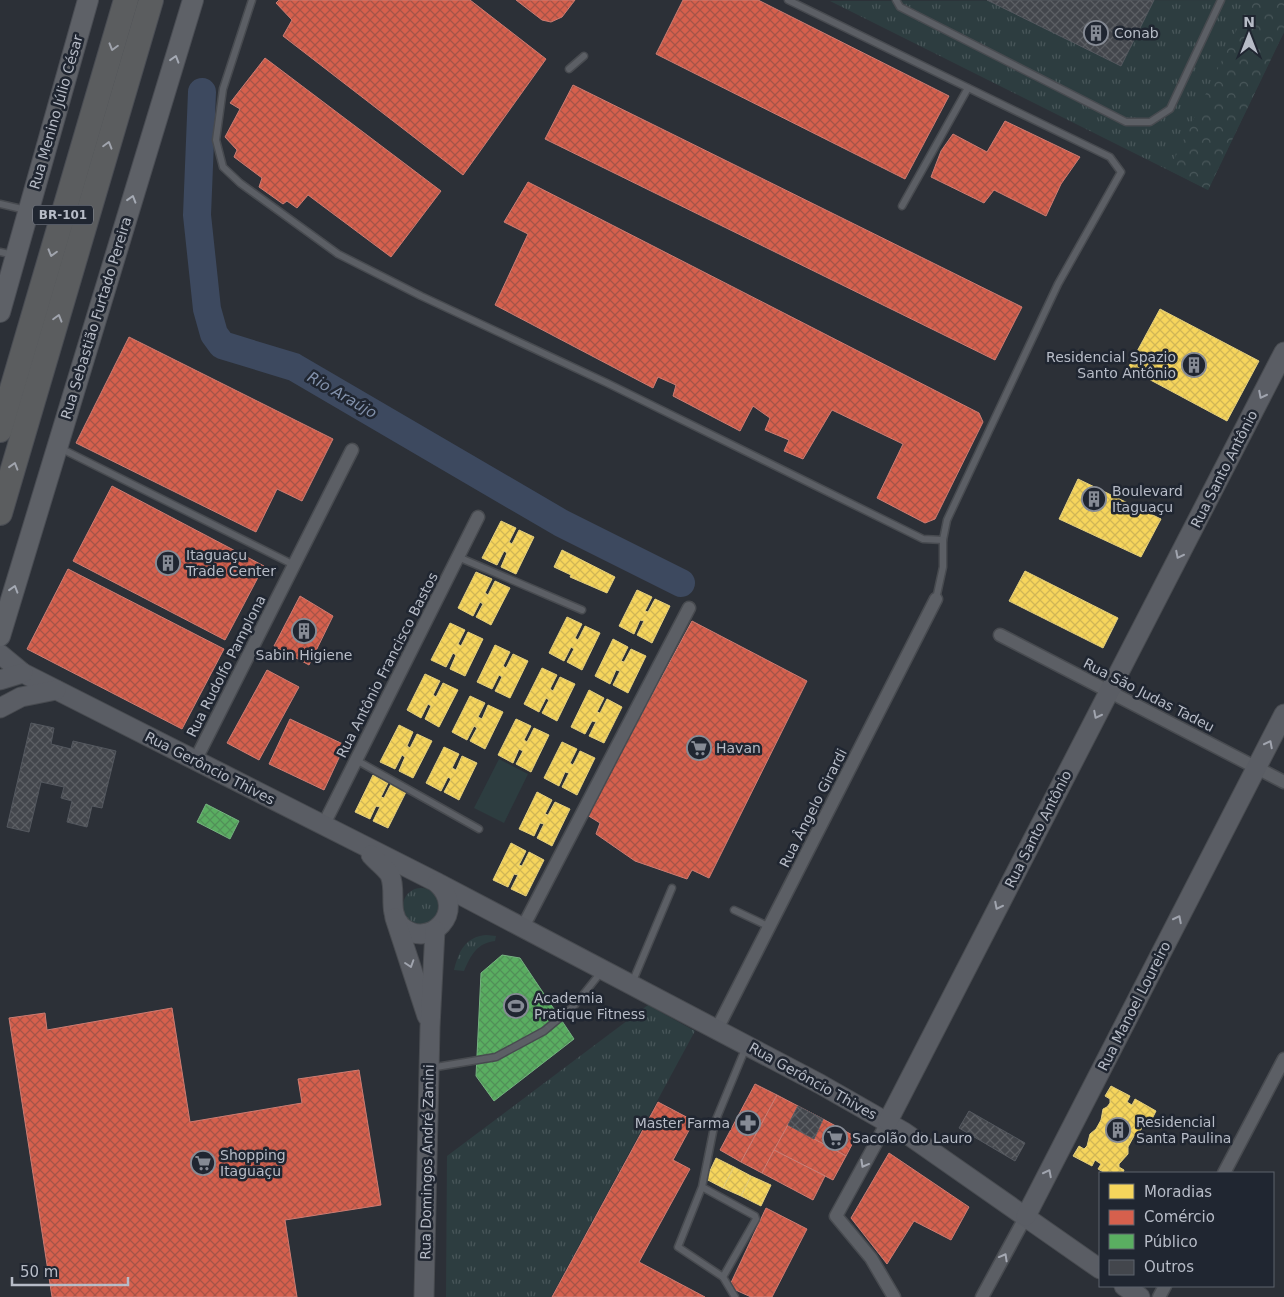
<svg xmlns="http://www.w3.org/2000/svg" width="1284" height="1297" font-family="'DejaVu Sans',sans-serif">
<defs>
<pattern id="grass-tufts" width="24" height="20" patternUnits="userSpaceOnUse" patternTransform="scale(1.25)"><rect width="24" height="20" fill="#2d3d40"/><path d="M3 7l-1-3M5 7V3M7 7l1-3M15 17l-1-3M17 17v-4M19 17l1-3" fill="none" stroke="#49575a"/></pattern>
<pattern id="forest-crowns" width="20" height="18" patternUnits="userSpaceOnUse" patternTransform="scale(1.25)"><rect width="20" height="18" fill="#2d3d40"/><path d="M2 6a3 3 0 1 1 6 0M12 15a3 3 0 1 1 6 0" fill="none" stroke="#49575a"/></pattern>
<pattern id="homes-cross-hatch" width="8" height="8" patternUnits="userSpaceOnUse" patternTransform="scale(1.25)"><rect width="8" height="8" fill="#f6d55c"/><path d="M0 0l8 8M0 8l8-8" fill="none" stroke="#d0b656"/></pattern>
<pattern id="shops-cross-hatch" width="8" height="8" patternUnits="userSpaceOnUse" patternTransform="scale(1.25)"><rect width="8" height="8" fill="#d6604d"/><path d="M0 0l8 8M0 8l8-8" fill="none" stroke="#a65448"/></pattern>
<pattern id="public-cross-hatch" width="8" height="8" patternUnits="userSpaceOnUse" patternTransform="scale(1.25)"><rect width="8" height="8" fill="#5aae61"/><path d="M0 0l8 8M0 8l8-8" fill="none" stroke="#519058"/></pattern>
<pattern id="building-cross-hatch" width="8" height="8" patternUnits="userSpaceOnUse" patternTransform="scale(1.25)"><rect width="8" height="8" fill="#43464c"/><path d="M0 0l8 8M0 8l8-8" fill="none" stroke="#5c5f64"/></pattern>
</defs>
<rect width="100%" height="100%" fill="#2c3037"/>
<g fill="url(#grass-tufts)">
<polygon points="1284,0 1284,32 1208,190 830,1"/>
<circle cx="421" cy="906" r="18"/>
<path d="M486 935 496 936 495 941C477 943 471 955 464 971L454 970C459 951 465 937 486 935Z"/>
<polygon points="648,1005 695,1031 551,1297 446,1297 447,1156"/>
</g>
<polygon fill="url(#forest-crowns)" points="1251,0 1284,0 1284,32 1208,190 1169,170"/>
<polygon fill="#2d3d40" points="499,759 528,774 504,823 474,808"/>
<g fill="url(#homes-cross-hatch)" stroke="#e3ce7c">
<polygon points="1160,309 1259,361 1227,421 1128,368"/>
<polygon points="1078,479 1161,519 1141,557 1059,519"/>
<polygon points="501,521 516,528 509,542 512,544 519,530 534,537 516,574 501,567 507,553 504,551 497,565 482,558"/>
<polygon points="562,550 615,577 607,593 570,577 571,575 554,567"/>
<polygon points="1025,571 1118,618 1103,648 1009,601"/>
<polygon points="476,572 492,579 485,593 488,595 495,581 510,588 491,625 476,617 483,604 480,602 473,616 458,608"/>
<polygon points="637,590 652,597 645,611 648,612 655,599 670,606 652,643 637,635 644,621 640,620 634,634 619,626"/>
<polygon points="567,617 582,624 575,638 578,640 585,626 600,633 582,670 567,662 574,649 571,647 564,661 549,653"/>
<polygon points="450,623 465,630 458,644 461,646 468,632 483,639 465,676 450,669 456,655 453,653 446,667 431,660"/>
<polygon points="613,639 628,647 621,661 624,662 631,649 646,656 628,693 613,685 620,671 616,670 610,684 595,676"/>
<polygon points="495,645 510,652 503,666 506,668 513,654 528,661 510,698 495,691 502,677 499,675 492,689 477,682"/>
<polygon points="542,668 557,675 550,689 553,691 560,677 575,684 557,721 542,713 549,700 546,698 539,712 524,704"/>
<polygon points="425,674 440,681 433,695 436,697 443,683 458,690 439,727 425,719 431,706 428,704 421,718 407,710"/>
<polygon points="589,690 604,698 597,712 600,713 607,699 622,707 604,743 589,736 596,722 592,721 585,734 571,727"/>
<polygon points="470,696 485,703 478,717 482,719 488,705 503,712 485,749 470,741 477,728 474,726 467,740 452,732"/>
<polygon points="516,719 531,726 524,740 527,742 534,728 549,735 531,772 516,764 523,751 519,749 513,763 498,755"/>
<polygon points="399,725 413,732 407,746 410,748 417,734 432,741 413,778 399,771 405,757 402,755 395,769 380,762"/>
<polygon points="562,742 577,749 570,763 573,765 580,751 595,758 577,795 562,787 569,773 565,772 559,786 544,778"/>
<polygon points="444,747 459,754 452,768 456,770 462,756 477,763 459,800 444,792 451,779 448,777 441,791 426,783"/>
<polygon points="373,775 388,783 381,797 384,798 391,784 406,792 388,828 373,821 380,807 376,806 370,819 355,812"/>
<polygon points="537,792 552,800 545,814 548,815 555,802 570,809 552,846 537,838 544,824 540,823 534,836 519,829"/>
<polygon points="511,843 526,851 519,865 522,866 529,852 544,860 526,896 511,889 518,875 514,874 508,887 493,880"/>
<polygon points="1111,1086 1130,1096 1127,1102 1132,1105 1135,1099 1156,1111 1151,1121 1145,1118 1142,1120 1141,1130 1134,1136 1128,1147 1128,1154 1119,1164 1119,1167 1124,1170 1123,1173 1105,1173 1098,1169 1101,1164 1095,1160 1092,1166 1073,1156 1079,1146 1084,1149 1087,1146 1090,1134 1096,1129 1101,1120 1103,1109 1107,1107 1110,1103 1110,1099 1105,1096"/>
<polygon points="716,1158 734,1167 723,1188 706,1179"/>
<polygon points="734,1167 751,1176 741,1196 723,1188"/>
<polygon points="751,1176 771,1185 761,1206 741,1196"/>
</g>
<g fill="url(#shops-cross-hatch)" stroke="#cd7c72">
<polygon points="279,0 470,0 546,59 463,175 283,36 292,20 276,3"/>
<polygon points="516,0 575,0 562,17 551,22 542,20"/>
<polygon points="683,0 758,0 949,96 905,179 656,54"/>
<polygon points="265,58 441,191 391,257 308,195 297,208 287,201 283,204 259,187 262,178 234,157 237,150 225,137 240,109 230,103"/>
<polygon points="573,85 1022,307 995,360 545,139"/>
<polygon points="1005,121 1080,157 1061,184 1046,216 994,190 984,203 931,177 941,151 953,134 987,152"/>
<polygon points="528,182 979,413 983,422 935,519 925,523 877,498 903,444 832,410 803,459 784,451 789,440 765,430 770,418 753,406 740,431 673,396 676,385 658,377 653,388 495,305 528,234 504,222"/>
<polygon points="129,337 333,439 302,501 277,489 256,532 76,443"/>
<polygon points="112,486 264,566 225,640 73,561"/>
<polygon points="68,569 224,649 182,729 27,649"/>
<polygon points="300,596 333,616 309,665 274,646"/>
<polygon points="692,621 807,681 709,878 692,870 687,879 635,861 596,834 600,823 587,815"/>
<polygon points="267,670 299,687 259,760 227,743"/>
<polygon points="290,719 345,745 324,790 269,764"/>
<polygon points="172,1008 190,1122 302,1103 298,1079 359,1070 381,1205 285,1220 297,1297 52,1297 9,1018 45,1013 47,1030"/>
<polygon points="755,1084 777,1095 741,1162 720,1150"/>
<polygon points="777,1095 798,1106 762,1173 741,1162"/>
<polygon points="658,1102 694,1121 673,1160 690,1169 639,1262 705,1297 552,1297"/>
<polygon points="798,1106 823,1119 814,1139 788,1125"/>
<polygon points="823,1119 856,1137 846,1156 814,1139"/>
<polygon points="788,1125 846,1156 833,1180 774,1150"/>
<polygon points="774,1150 825,1176 813,1200 762,1173"/>
<polygon points="889,1153 969,1207 951,1240 914,1221 887,1264 851,1218"/>
<polygon points="766,1208 807,1229 772,1297 751,1297 729,1287"/>
</g>
<g fill="url(#public-cross-hatch)" stroke="#76b280">
<polygon points="206,804 239,821 230,839 197,822"/>
<polygon points="502,955 520,958 574,1039 494,1101 476,1076 481,973"/>
</g>
<g fill="none" stroke-linecap="round" stroke-linejoin="round">
<polyline stroke="#3d495f" stroke-width="28" points="202,92 197,215 207,309 214,334 222,345 294,367 561,523 681,583"/>
</g>
<g fill="url(#building-cross-hatch)" stroke="#54585f">
<polygon points="987,0 1154,0 1121,66"/>
<polygon points="31,723 54,728 51,744 71,749 73,741 116,751 102,808 92,806 87,827 67,822 72,801 61,798 64,787 41,782 29,832 7,827"/>
<polygon points="798,1106 823,1119 814,1139 788,1125"/>
<polygon points="969,1111 1025,1143 1015,1161 959,1128"/>
</g>
<g fill="none" stroke-linecap="round" stroke-linejoin="round">
<defs>
<g id="lane">
<polyline points="252,0 223,89 216,140 223,167 240,183 338,254 421,296 607,383 923,539 943,540 947,520 1058,284 1121,172 1110,157 788,0"/>
<polyline points="896,0 900,7 1126,122 1150,122 1170,109 1221,0"/>
<polyline points="569,69 584,56"/>
<polyline points="0,204 26,210"/>
<polyline points="902,206 968,88"/>
<polyline points="0,252 14,255"/>
<polyline points="60,448 294,565"/>
<polyline points="458,557 582,610"/>
<polyline points="936,599 943,567 943,540"/>
<polyline points="356,760 479,829"/>
<polyline points="734,910 770,927"/>
<polyline points="632,983 672,888"/>
<polyline points="430,1068 496,1057 544,1031 574,1006 602,971"/>
<polyline points="702,1187 755,1216 756,1219 723,1277 678,1247 702,1187 715,1122 746,1047"/>
<polyline points="723,1277 735,1297"/>
</g>
<g id="street">
<polyline points="1000,635 1284,782"/>
<polyline points="195,761 352,450"/>
<polyline points="323,826 478,517"/>
<polyline points="523,927 689,608"/>
<polyline points="717,1029 936,599"/>
<polyline points="888,1121 836,1216 871,1258 894,1297"/>
<polyline points="1224,1173 1284,1059"/>
<polyline points="982,1297 1026,1216"/>
<polyline points="1159,1297 1165,1286"/>
</g>
<g id="secondary">
<polyline points="0,654 23,673 436,882 820,1084 904,1132 1100,1269"/>
<polyline points="0,680 23,673"/>
<polyline points="0,708 21,697 56,690"/>
<path d="M371 855C376 861 386 868 390 875 397 891 387 912 401 926 429 951 468 911 437 883"/>
<polyline points="395,918 427,1016"/>
<polyline points="888,1121 1284,352"/>
<polyline points="1026,1216 1284,714"/>
<polyline points="1124,1286 1140,1297"/>
<polyline points="424,1297 430,1027 435,930"/>
</g>
<g id="primary">
<polyline points="0,312 88,0"/>
<polyline points="0,636 193,0"/>
</g>
<g id="highway">
<polyline points="0,430 126,0"/>
<polyline points="0,513 151,0"/>
</g>
</defs>
<use href="#lane" stroke="#484b50" stroke-width="9"/>
<use href="#street" stroke="#484b50" stroke-width="15"/>
<use href="#secondary" stroke="#484b50" stroke-width="21"/>
<use href="#primary" stroke="#4a4d54" stroke-width="22"/>
<use href="#highway" stroke="#494c53" stroke-width="26"/>
<use href="#lane" stroke="#5c5f65" stroke-width="6"/>
<use href="#street" stroke="#5c5f65" stroke-width="12"/>
<use href="#secondary" stroke="#5a5d64" stroke-width="19"/>
<use href="#primary" stroke="#5e6167" stroke-width="20"/>
<use href="#highway" stroke="#5b5d5f" stroke-width="24"/>
</g>
<defs><path id="oneway-chevron" d="M-2-3.5L2.5 0L-2 3.5" fill="none" stroke-width="1.6" stroke-linecap="round" stroke-linejoin="round" transform="scale(1.25)"/></defs>
<g stroke="#a0a4ad">
<use href="#oneway-chevron" transform="translate(113 47) rotate(106)"/>
<use href="#oneway-chevron" transform="translate(108 145) rotate(-74)"/>
<use href="#oneway-chevron" transform="translate(52 253) rotate(106)"/>
<use href="#oneway-chevron" transform="translate(58 318) rotate(-74)"/>
<use href="#oneway-chevron" transform="translate(14 466) rotate(-73)"/>
</g>
<g stroke="#a5aab4">
<use href="#oneway-chevron" transform="translate(175 59) rotate(-73)"/>
<use href="#oneway-chevron" transform="translate(132 199) rotate(-73)"/>
<use href="#oneway-chevron" transform="translate(14 589) rotate(-73)"/>
</g>
<g stroke="#a0a4ae">
<use href="#oneway-chevron" transform="translate(1262 395) rotate(117)"/>
<use href="#oneway-chevron" transform="translate(1179 555) rotate(117)"/>
<use href="#oneway-chevron" transform="translate(1097 715) rotate(117)"/>
<use href="#oneway-chevron" transform="translate(1269 744) rotate(-63)"/>
<use href="#oneway-chevron" transform="translate(998 906) rotate(117)"/>
<use href="#oneway-chevron" transform="translate(1178 919) rotate(-63)"/>
<use href="#oneway-chevron" transform="translate(410 964) rotate(72)"/>
<use href="#oneway-chevron" transform="translate(1048 1173) rotate(-63)"/>
</g>
<g stroke="#a5a9b3">
<use href="#oneway-chevron" transform="translate(864 1164) rotate(119)"/>
<use href="#oneway-chevron" transform="translate(1004 1257) rotate(-61)"/>
</g>
<defs>
<symbol id="building-ring" viewBox="-11 -11 22 22"><circle r="9.5" fill="#202631" stroke="#868b95" stroke-width="1.5"/><path d="M-4-6H4V6H1V3H-1V6H-4ZM-2.5-4.3h1.7v1.8h-1.7ZM.8-4.3h1.7v1.8H.8ZM-2.5-1h1.7V.8h-1.7ZM.8-1h1.7V.8H.8Z" fill="#868b95"/></symbol>
<symbol id="supermarket-ring" viewBox="-11 -11 22 22"><circle r="9.5" fill="#202631" stroke="#868b95" stroke-width="1.5"/><path d="M-6-5.5h2.5l.6 2H6L4.5 2H-2.5L-4.4-4H-6ZM-1.5 3.2a1.3 1.3 0 1 0 .1 0ZM3 3.2a1.3 1.3 0 1 0 .1 0Z" fill="#868b95"/></symbol>
<symbol id="stadium-ring" viewBox="-11 -11 22 22"><circle r="9.5" fill="#202631" stroke="#868b95" stroke-width="1.5"/><path d="M0-5a6.5 5 0 1 0 0 10a6.5 5 0 1 0 0-10ZM-3.5-1.8h7v3.6h-7Z" fill="#868b95"/></symbol>
<symbol id="pharmacy-ring" viewBox="-11 -11 22 22"><circle r="9.5" fill="#202631" stroke="#868b95" stroke-width="1.5"/><path d="M-2-6h4v4h4v4h-4v4h-4v-4h-4v-4h4Z" fill="#868b95"/></symbol>
</defs>
<g fill-rule="evenodd">
<use href="#building-ring" x="1082" y="19" width="28" height="28"/>
<use href="#building-ring" x="1180" y="351" width="28" height="28"/>
<use href="#building-ring" x="1080" y="485" width="28" height="28"/>
<use href="#building-ring" x="154" y="549" width="28" height="28"/>
<use href="#building-ring" x="290" y="617" width="28" height="28"/>
<use href="#supermarket-ring" x="685" y="734" width="28" height="28"/>
<use href="#stadium-ring" x="502" y="992" width="28" height="28"/>
<use href="#pharmacy-ring" x="734" y="1109" width="28" height="28"/>
<use href="#building-ring" x="1104" y="1116" width="28" height="28"/>
<use href="#supermarket-ring" x="821" y="1124" width="28" height="28"/>
<use href="#supermarket-ring" x="189" y="1149" width="28" height="28"/>
</g>
<g text-anchor="middle" stroke-width="5" stroke-linejoin="round" paint-order="stroke">
<rect fill="#202631" stroke="#8a8f9a" stroke-width="1" x="33" y="205.5" width="60" height="19" rx="4"/>
<g font-size="12" font-weight="bold" fill="#b7bcc7">
<text x="63" y="219">BR-101</text>
</g>
<g font-size="14" fill="#b7bcc7" stroke="#202631" text-anchor="start">
<text x="1114" y="38">Conab</text>
<text x="1176" y="362" text-anchor="end">Residencial Spazio<tspan x="1176" dy="16">Santo Antônio</tspan></text>
<text x="1112" y="496">Boulevard<tspan x="1112" dy="16">Itaguaçu</tspan></text>
<text x="186" y="560">Itaguaçu<tspan x="186" dy="16">Trade Center</tspan></text>
<text x="304" y="660" text-anchor="middle">Sabin Higiene</text>
<text x="716" y="753">Havan</text>
<text x="534" y="1003">Academia<tspan x="534" dy="16">Pratique Fitness</tspan></text>
<text x="1136" y="1127">Residencial<tspan x="1136" dy="16">Santa Paulina</tspan></text>
<text x="730" y="1128" text-anchor="end">Master Farma</text>
<text x="852" y="1143">Sacolão do Lauro</text>
<text x="220" y="1160">Shopping<tspan x="220" dy="16">Itaguaçu</tspan></text>
</g>
<g font-size="14" fill="#b7bcc7" stroke="#202631">
<text transform="translate(56 112) rotate(-74)" y="5">Rua Menino Júlio César</text>
<text transform="translate(96 318) rotate(-73)" y="5">Rua Sebastião Furtado Pereira</text>
<text transform="translate(1224 469) rotate(-63)" y="5">Rua Santo Antônio</text>
<text transform="translate(387 665) rotate(-63)" y="5">Rua Antônio Francisco Bastos</text>
<text transform="translate(226 666) rotate(-63)" y="5">Rua Rudolfo Pamplona</text>
<text transform="translate(1149 695) rotate(27)" y="5">Rua São Judas Tadeu</text>
<text transform="translate(210 768) rotate(27)" y="5">Rua Gerôncio Thives</text>
<text transform="translate(813 808) rotate(-63)" y="5">Rua Ângelo Girardi</text>
<text transform="translate(1038 829) rotate(-63)" y="5">Rua Santo Antônio</text>
<text transform="translate(1134 1006) rotate(-63)" y="5">Rua Manoel Loureiro</text>
<text transform="translate(813 1081) rotate(29)" y="5">Rua Gerôncio Thives</text>
<text transform="translate(427 1162) rotate(-89)" y="5">Rua Domingos André Zanini</text>
</g>
<g font-size="15" font-style="italic" fill="#8291ab" stroke="#202631">
<text transform="translate(342 395) rotate(30)" y="5">Rio Araújo</text>
</g>
</g>
<rect x="1099" y="1172" width="175" height="115" fill="#202631" stroke="#5c626d"/>
<rect x="1109" y="1184" width="25" height="15" fill="#f6d55c" stroke="#5c626d"/>
<text x="1144" y="1197" font-size="15" fill="#b7bcc7">Moradias</text>
<rect x="1109" y="1210" width="25" height="15" fill="#d6604d" stroke="#5c626d"/>
<text x="1144" y="1222" font-size="15" fill="#b7bcc7">Comércio</text>
<rect x="1109" y="1234" width="25" height="15" fill="#5aae61" stroke="#5c626d"/>
<text x="1144" y="1247" font-size="15" fill="#b7bcc7">Público</text>
<rect x="1109" y="1260" width="25" height="15" fill="#43464c" stroke="#5c626d"/>
<text x="1144" y="1272" font-size="15" fill="#b7bcc7">Outros</text>
<g transform="translate(1249 35)" stroke="#202631" stroke-width="4" paint-order="stroke">
<path d="M0-4L9 19L0 12L-9 19Z" fill="#b7bcc7"/>
<text y="-8" font-size="14" font-weight="bold" text-anchor="middle" fill="#b7bcc7">N</text>
</g>
<path d="M12 1277v8h116v-8" fill="none" stroke="#b7bcc7" stroke-width="2.5"/>
<text x="20" y="1277" font-size="15" fill="#b7bcc7" stroke="#202631" stroke-width="4" paint-order="stroke">50 m</text>
</svg>
